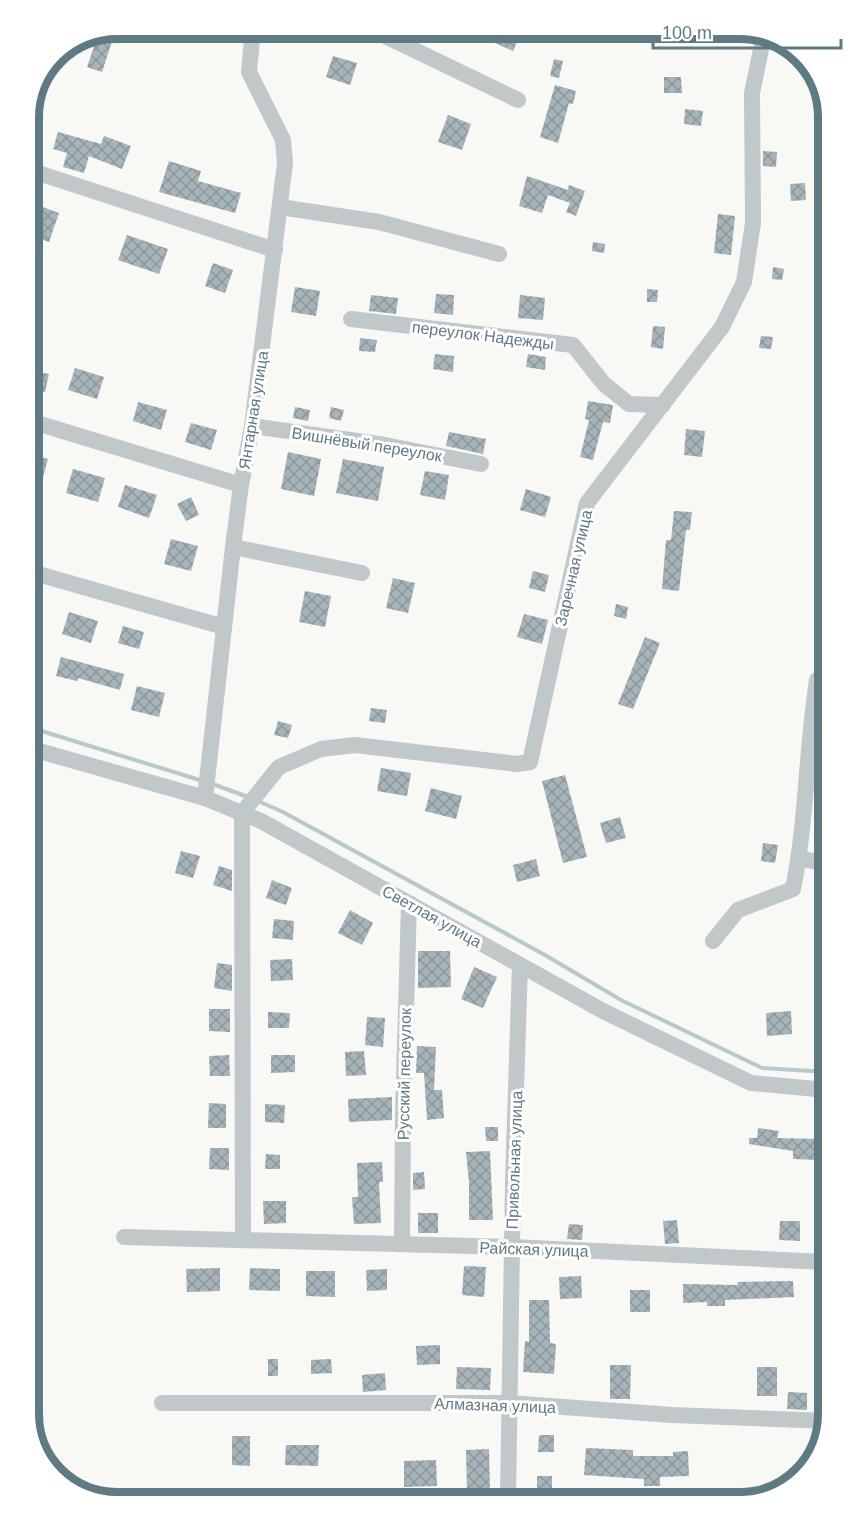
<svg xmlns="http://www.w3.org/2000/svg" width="857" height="1531" font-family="Helvetica,sans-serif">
<defs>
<pattern id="building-cross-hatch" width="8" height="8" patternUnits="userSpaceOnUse" patternTransform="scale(1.5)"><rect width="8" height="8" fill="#a7b4b9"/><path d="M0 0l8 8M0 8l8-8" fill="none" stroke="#8b979c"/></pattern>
</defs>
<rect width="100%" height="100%" fill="#f8f8f5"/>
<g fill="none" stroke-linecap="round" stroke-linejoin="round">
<g stroke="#b7c9cb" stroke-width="4">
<polyline points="32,728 203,781"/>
<polyline points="210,783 248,797"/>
<polyline points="258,801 283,812 545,955 621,1000 762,1068 827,1072"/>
</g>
</g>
<g fill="url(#building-cross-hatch)">
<polygon points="116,29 102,72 87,67 94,47 82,43"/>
<polygon points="394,29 421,29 420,38 413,38"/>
<polygon points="501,29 523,29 513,51 495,43"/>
<polygon points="333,56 357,63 350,85 326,77"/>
<polygon points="554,59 563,61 559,78 550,76"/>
<polygon points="664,77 681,77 682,93 664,93"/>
<polygon points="555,85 576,91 573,104 569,103 558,143 540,137"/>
<polygon points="685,109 703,111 701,126 684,124"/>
<polygon points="448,115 471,124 462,150 438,142"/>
<polygon points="58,132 101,144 104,136 131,146 122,169 89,156 84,173 63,167 67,153 53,149"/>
<polygon points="763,151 777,152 776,167 763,166"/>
<polygon points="169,161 201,171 198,181 241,193 235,213 159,192"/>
<polygon points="527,176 568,190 569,185 585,191 576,216 566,212 570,203 548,195 542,213 519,206"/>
<polygon points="805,183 806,200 791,201 790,184"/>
<polygon points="29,202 59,213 49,242 29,235"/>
<polygon points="718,214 735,216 731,255 714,253"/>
<polygon points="127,235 168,249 159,274 118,260"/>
<polygon points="593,242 605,244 604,253 592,251"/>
<polygon points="213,263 233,270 225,293 205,286"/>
<polygon points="773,267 784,269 782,280 772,279"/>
<polygon points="295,287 320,291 316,316 291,312"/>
<polygon points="647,289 658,290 657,302 647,302"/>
<polygon points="436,294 454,295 453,315 434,313"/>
<polygon points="371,295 398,298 396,314 369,311"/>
<polygon points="520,295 545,298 543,320 518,318"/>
<polygon points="653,326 665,327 663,349 651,347"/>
<polygon points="761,336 773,337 771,349 759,348"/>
<polygon points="360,338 377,340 375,352 359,351"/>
<polygon points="435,354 454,356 453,372 433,369"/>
<polygon points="528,354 546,357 545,370 526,367"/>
<polygon points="75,368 104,377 97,399 68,390"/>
<polygon points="30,370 49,374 45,392 30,388"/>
<polygon points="588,401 613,405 610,423 603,422 593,460 580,457 589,420 585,419"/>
<polygon points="138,402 167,410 161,430 133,421"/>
<polygon points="295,407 310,410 308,421 293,418"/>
<polygon points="331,407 344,410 341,421 329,418"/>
<polygon points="191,423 217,430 211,450 185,442"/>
<polygon points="686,429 705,431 702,457 684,455"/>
<polygon points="449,432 486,439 483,454 446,446"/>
<polygon points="288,452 321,459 314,496 281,489"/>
<polygon points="35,455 48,459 42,481 31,478"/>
<polygon points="343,459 384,467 378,501 336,493"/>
<polygon points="73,469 105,478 98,502 66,493"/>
<polygon points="425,471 449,475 445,500 420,495"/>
<polygon points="125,485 157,495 149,518 118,507"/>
<polygon points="526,489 551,497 545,517 520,510"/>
<polygon points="191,497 199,515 186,521 177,504"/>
<polygon points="674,511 692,512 690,530 686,530 679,591 662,589 666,540 671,540"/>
<polygon points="171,539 198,546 191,571 164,564"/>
<polygon points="533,571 549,575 545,592 529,588"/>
<polygon points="393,578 415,583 408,613 386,608"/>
<polygon points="305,591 331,596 325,627 299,622"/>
<polygon points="616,604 628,607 626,619 614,616"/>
<polygon points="69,612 98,621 91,643 62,634"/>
<polygon points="524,614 548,620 542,644 517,637"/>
<polygon points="123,626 144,632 139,649 118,643"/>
<polygon points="645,637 660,643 633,709 618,704"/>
<polygon points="61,657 124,674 120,690 78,678 77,681 56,676"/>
<polygon points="137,686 165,693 159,717 131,710"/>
<polygon points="371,708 387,710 385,723 369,721"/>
<polygon points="278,721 292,725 288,738 274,735"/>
<polygon points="381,768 411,773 407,796 377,791"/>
<polygon points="565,775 587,857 563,863 542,781"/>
<polygon points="431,788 462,796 456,819 425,811"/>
<polygon points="620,817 626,838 606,843 600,823"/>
<polygon points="763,843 778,845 775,863 761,861"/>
<polygon points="181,851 200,856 193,878 175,873"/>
<polygon points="536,859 540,876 517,882 513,865"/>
<polygon points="219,866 232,870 232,891 213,885"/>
<polygon points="272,880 292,888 286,905 266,898"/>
<polygon points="350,910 373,923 362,945 338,933"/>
<polygon points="274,919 294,921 293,940 272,938"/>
<polygon points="418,951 450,951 451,987 418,988"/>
<polygon points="292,959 293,980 271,981 270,960"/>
<polygon points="217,963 232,965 232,991 214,988"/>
<polygon points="474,967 497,977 483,1008 461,999"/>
<polygon points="209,1009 230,1009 230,1032 209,1031"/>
<polygon points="791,1011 792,1034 767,1036 766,1013"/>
<polygon points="268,1012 290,1013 289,1028 268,1028"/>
<polygon points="367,1017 385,1018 383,1047 365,1045"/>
<polygon points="417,1046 436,1047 434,1090 442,1090 444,1118 427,1120 424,1073 416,1073"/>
<polygon points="364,1051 366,1075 346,1076 345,1052"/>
<polygon points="229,1055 230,1076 210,1076 209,1056"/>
<polygon points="271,1055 295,1055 295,1072 271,1073"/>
<polygon points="392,1097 392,1120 349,1122 348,1099"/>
<polygon points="209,1103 226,1104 226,1128 208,1128"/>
<polygon points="265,1104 285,1105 284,1123 265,1122"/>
<polygon points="485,1127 498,1127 498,1141 486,1141"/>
<polygon points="758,1128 779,1131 777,1138 820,1139 820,1160 793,1159 793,1151 749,1144 749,1138 757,1138"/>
<polygon points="210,1148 229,1148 229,1170 209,1169"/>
<polygon points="490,1151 493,1220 469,1220 469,1182 466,1152"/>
<polygon points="266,1154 280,1155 280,1169 265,1169"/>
<polygon points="382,1162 383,1182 379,1182 381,1223 354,1224 352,1197 358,1197 357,1163"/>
<polygon points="424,1172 425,1189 413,1190 413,1173"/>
<polygon points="263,1201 286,1201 286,1223 264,1224"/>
<rect x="418" y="1213" width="20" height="20"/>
<polygon points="677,1220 679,1243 665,1244 663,1221"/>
<polygon points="780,1221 800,1221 800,1241 779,1240"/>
<polygon points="569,1224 583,1225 582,1240 567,1239"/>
<polygon points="464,1266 486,1267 484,1297 462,1295"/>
<polygon points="220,1268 220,1291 187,1292 186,1269"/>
<polygon points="250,1268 280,1269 280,1291 249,1290"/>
<polygon points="387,1269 387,1290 367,1291 366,1270"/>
<polygon points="306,1271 335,1271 335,1297 306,1296"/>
<polygon points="581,1276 582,1298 560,1299 559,1277"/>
<polygon points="793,1281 794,1297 725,1300 725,1306 707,1306 707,1302 683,1303 683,1284 738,1285 737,1282"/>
<rect x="630" y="1290" width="20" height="22"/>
<polygon points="529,1300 549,1300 550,1343 556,1344 554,1374 523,1372 525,1341 529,1342"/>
<polygon points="440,1345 440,1364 417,1365 416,1346"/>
<rect x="268" y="1359" width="10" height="17"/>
<polygon points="331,1359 332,1373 311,1374 311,1360"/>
<polygon points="610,1365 631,1365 630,1399 610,1399"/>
<polygon points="457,1367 491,1368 490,1390 456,1389"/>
<rect x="757" y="1367" width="20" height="29"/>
<polygon points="385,1373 386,1390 363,1392 362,1375"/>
<polygon points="788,1392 807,1393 807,1410 787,1409"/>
<polygon points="539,1435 554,1435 554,1452 538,1452"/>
<polygon points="232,1436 250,1436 250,1466 232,1465"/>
<polygon points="286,1445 319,1445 318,1466 285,1465"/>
<polygon points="586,1448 633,1450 633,1456 673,1456 673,1452 688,1451 689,1476 660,1477 660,1486 644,1486 644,1479 584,1475"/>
<polygon points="489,1449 490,1492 467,1492 466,1450"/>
<polygon points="436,1460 437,1486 404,1487 404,1461"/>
<rect x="537" y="1476" width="15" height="18"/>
</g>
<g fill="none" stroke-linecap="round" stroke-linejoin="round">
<g stroke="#c0c8ca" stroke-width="16">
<polyline points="365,29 377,32 518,100"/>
<polyline points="29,170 275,250"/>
<polyline points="280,207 379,222 499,254"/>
<polyline points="351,319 573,345 604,384 629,404 663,405"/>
<polyline points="30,421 241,485"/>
<polyline points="252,426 385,445 481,464"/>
<polyline points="233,547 362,573"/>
<polyline points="31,572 224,627"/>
<polyline points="32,749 205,798 261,821 603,1011 751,1083 827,1090"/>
<polyline points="205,798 233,547 241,485 252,426 285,163 283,140 249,72 253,29"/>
<polyline points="800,859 826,863"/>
<path d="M713 941 738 910 793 889C807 820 806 749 817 680"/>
<polyline points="124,1237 512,1247 825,1262"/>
<polyline points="243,1240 242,813 279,767 321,749 355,745 517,764 530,762 587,503 722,327 744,282 753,223 752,93 764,35"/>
<polyline points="402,1244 403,1115 409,903"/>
<polyline points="162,1403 509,1403 672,1415 828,1421"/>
<polyline points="508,1498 513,1181 520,965"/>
</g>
</g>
<g text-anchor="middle" stroke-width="6" stroke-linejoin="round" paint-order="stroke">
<g font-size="16" fill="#607a84" stroke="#fff">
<text transform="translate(483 335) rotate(7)" y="6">переулок Надежды</text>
<text transform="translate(253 410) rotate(-81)" y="6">Янтарная улица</text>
<text transform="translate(367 444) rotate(9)" y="6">Вишнёвый переулок</text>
<text transform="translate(573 568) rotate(-77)" y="6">Заречная улица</text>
<text transform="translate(432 916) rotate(29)" y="6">Светлая улица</text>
<text transform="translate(404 1074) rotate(-89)" y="6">Русский переулок</text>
<text transform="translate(514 1160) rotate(-88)" y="6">Привольная улица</text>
<text transform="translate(534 1249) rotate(2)" y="6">Райская улица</text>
<text transform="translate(495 1405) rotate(2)" y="6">Алмазная улица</text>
</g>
</g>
<path d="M0 0H857V1531H0ZM117 39H740A78 78 0 0 1 818 117V1414A78 78 0 0 1 740 1492H117A78 78 0 0 1 39 1414V117A78 78 0 0 1 117 39Z" fill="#fff" fill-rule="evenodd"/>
<path fill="none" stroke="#607a84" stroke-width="8" d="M117 39H740A78 78 0 0 1 818 117V1414A78 78 0 0 1 740 1492H117A78 78 0 0 1 39 1414V117A78 78 0 0 1 117 39Z"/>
<path d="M653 39v9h188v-9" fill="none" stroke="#607a84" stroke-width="3"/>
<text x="662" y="39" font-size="18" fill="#607a84" stroke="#ffffff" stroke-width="4.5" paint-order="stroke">100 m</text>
</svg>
